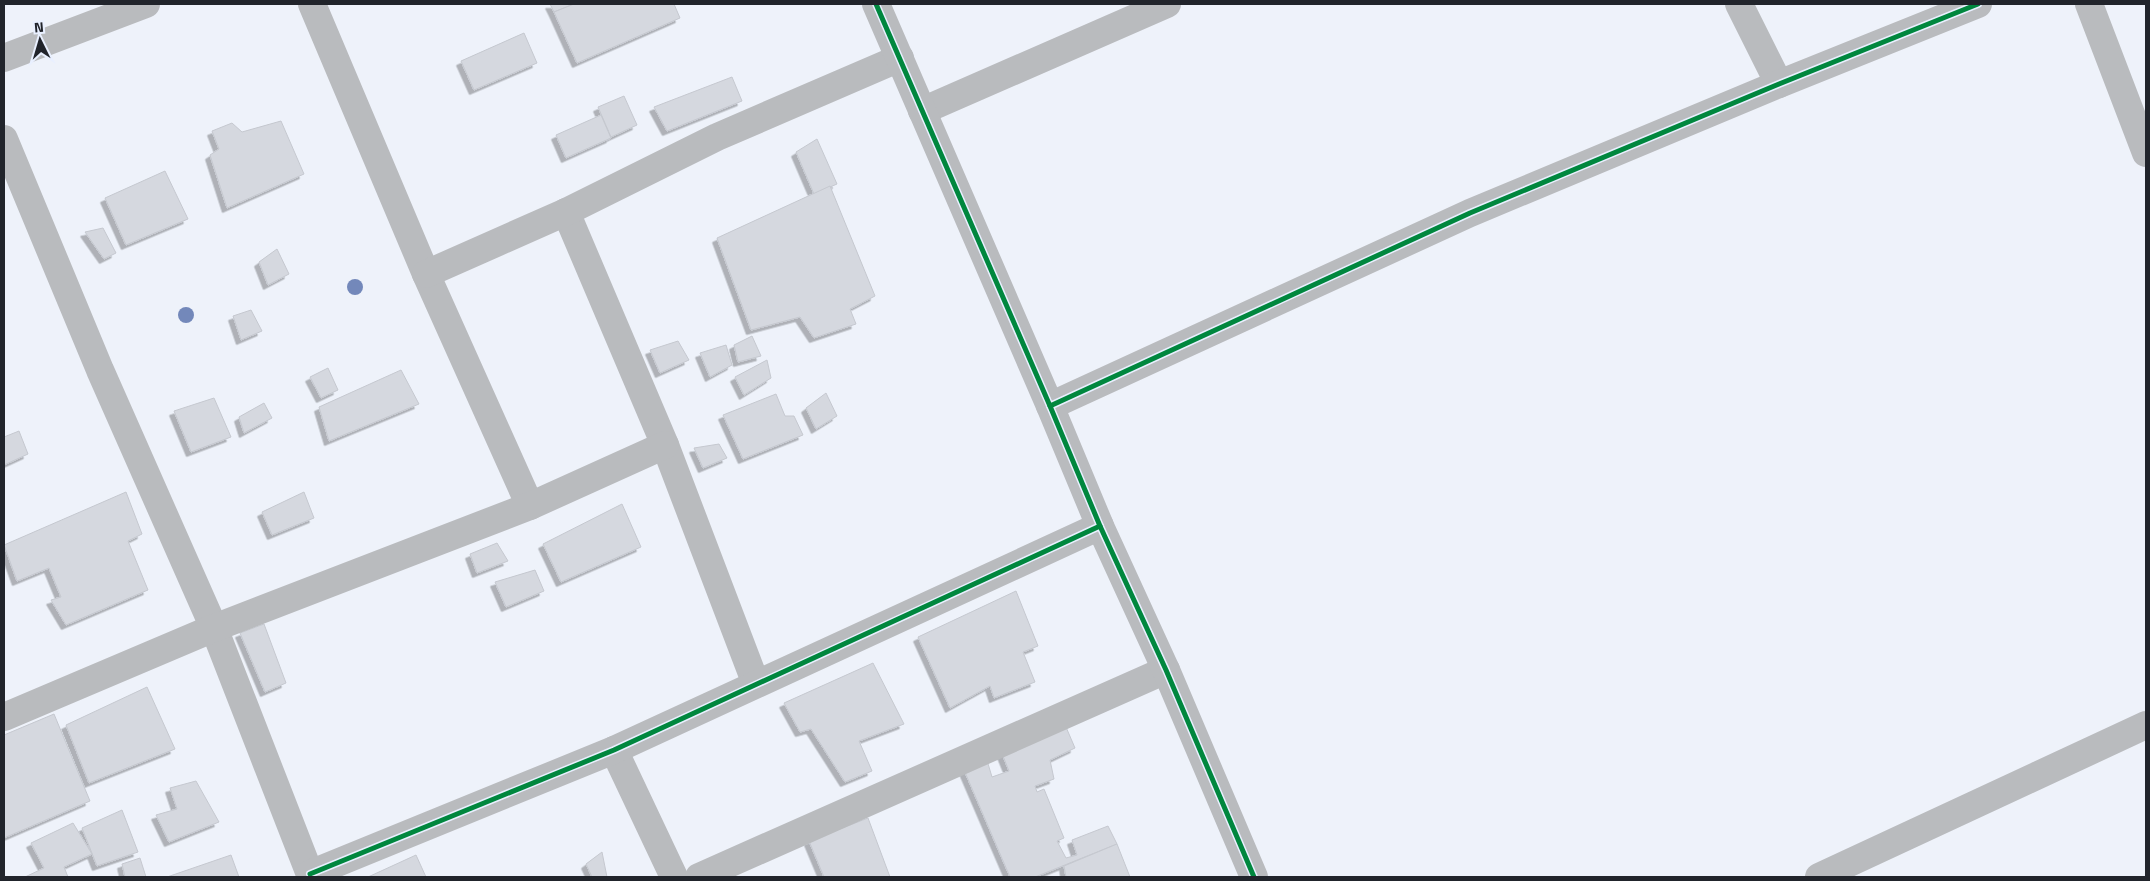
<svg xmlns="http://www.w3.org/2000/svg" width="2150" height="881" font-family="'Titillium Web',sans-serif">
<defs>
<filter id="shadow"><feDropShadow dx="-4.5" dy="4.5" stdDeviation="0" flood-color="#0004"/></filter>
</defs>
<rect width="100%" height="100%" fill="#eef2fa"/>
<g fill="#d5d8df" stroke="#c5c8cf" filter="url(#shadow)">
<polygon points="550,4 574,4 554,12"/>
<polygon points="574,4 674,4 680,18 577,63 554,12"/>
<polygon points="524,33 537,63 474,90 461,61"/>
<polygon points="732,77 742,101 667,131 654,107"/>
<polygon points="624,96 637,125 611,137 598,107"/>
<polygon points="601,115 611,138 566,158 556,135"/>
<polygon points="281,121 304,174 227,208 210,155 219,149 212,131 232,123 242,132"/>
<polygon points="817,139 837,184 814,194 796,152"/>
<polygon points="165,171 188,219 126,245 105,198"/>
<polygon points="830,186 875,296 850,309 856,324 814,338 800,317 751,330 717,238"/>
<polygon points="103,228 116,253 104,259 85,232"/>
<polygon points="277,249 289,274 268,285 259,262"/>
<polygon points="251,310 262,331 241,340 233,316"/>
<polygon points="752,336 761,356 738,362 734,345"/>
<polygon points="678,341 689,360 660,373 650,350"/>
<polygon points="726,345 732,365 710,377 700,353"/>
<polygon points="767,360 771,378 744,395 735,377"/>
<polygon points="328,368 338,390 321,398 310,377"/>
<polygon points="401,370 419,404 329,441 319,407"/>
<polygon points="826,393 837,416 816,429 806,408"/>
<polygon points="776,394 785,416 794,416 803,435 743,459 723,415"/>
<polygon points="214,398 231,437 191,452 174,411"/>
<polygon points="264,403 272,418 244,433 239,417"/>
<polygon points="19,431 28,454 4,465 4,437"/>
<polygon points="719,444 727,458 703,468 694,448"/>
<polygon points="126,492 142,534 128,541 148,590 66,625 51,600 61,597 49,568 17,581 4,545"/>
<polygon points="304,492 314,518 272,535 262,512"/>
<polygon points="622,504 641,547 561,582 543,544"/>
<polygon points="497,543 508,561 477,573 470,554"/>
<polygon points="535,570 544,591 506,607 495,582"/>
<polygon points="1016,591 1038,646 1023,652 1035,682 994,698 990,686 950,708 918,637"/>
<polygon points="264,624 286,683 265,692 240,633"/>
<polygon points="873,663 904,724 859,741 872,771 845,782 811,729 800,732 784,703"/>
<polygon points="147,687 175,749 89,783 66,725"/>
<polygon points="54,714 90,801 4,838 4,735"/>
<polygon points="1063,720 1075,748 1050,760 1054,779 1035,786 1037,792 1044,789 1064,838 1057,841 1066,858 1077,855 1072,840 1108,826 1117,844 1035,877 1010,877 961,763 986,757 992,777 1009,771 1001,751"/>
<polygon points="196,781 219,822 169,842 156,815 177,809 170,788"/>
<polygon points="122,810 138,852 97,866 82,828"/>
<polygon points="868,818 890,877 824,877 809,841"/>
<polygon points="73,823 92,854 64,867 68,877 25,877 44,868 31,843"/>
<polygon points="1117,844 1130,877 1066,877 1064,866"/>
<polygon points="602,852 607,877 592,877 586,864"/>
<polygon points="231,855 239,877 167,877"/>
<polygon points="416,855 426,877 368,877"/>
<polygon points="140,858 146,877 125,877 122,864"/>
</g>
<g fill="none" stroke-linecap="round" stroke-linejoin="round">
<g stroke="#b9bbbe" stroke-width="28">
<polyline points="312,4 426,274 530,506"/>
<polyline points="1739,4 1779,84"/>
<polyline points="2089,4 2146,153"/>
<polyline points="4,58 146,4"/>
<polyline points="922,111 1167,4"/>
<polyline points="4,139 100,370 214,628 311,877"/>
<polyline points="566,212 665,445 756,684"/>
<polyline points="426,274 566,212 717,137 900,58"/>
<polyline points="1050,406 1470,213 1779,84 1978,4"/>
<polyline points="4,717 214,628 530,506 665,445"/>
<polyline points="614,750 674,877"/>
<polyline points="310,874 614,750 1100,526"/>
<polyline points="699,877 1166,670"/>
<polyline points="1819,877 2146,725"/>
</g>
<polyline stroke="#b9bbbe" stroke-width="28" points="876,4 1050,406 1100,526 1166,670 1254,877"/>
<defs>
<g id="cycleway">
<polyline points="876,4 1050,406 1100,526 1166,670 1254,877"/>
<polyline points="1050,406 1470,213 1779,84 1978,4"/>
<polyline points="310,874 614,750 1100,526"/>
</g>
</defs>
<use href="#cycleway" stroke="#e9f0ff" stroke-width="8"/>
<use href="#cycleway" stroke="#00873e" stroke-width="5"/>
</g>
<g fill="#7388ba">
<circle cx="355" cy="287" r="8"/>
<circle cx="186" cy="315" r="8"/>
</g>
<rect width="2150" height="881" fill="none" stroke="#21242b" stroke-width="10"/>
<g transform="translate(40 40) rotate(355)" stroke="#e9f0ff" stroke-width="4" paint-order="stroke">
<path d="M0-4L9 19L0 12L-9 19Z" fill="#21242b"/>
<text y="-8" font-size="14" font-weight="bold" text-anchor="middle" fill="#21242b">N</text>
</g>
</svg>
